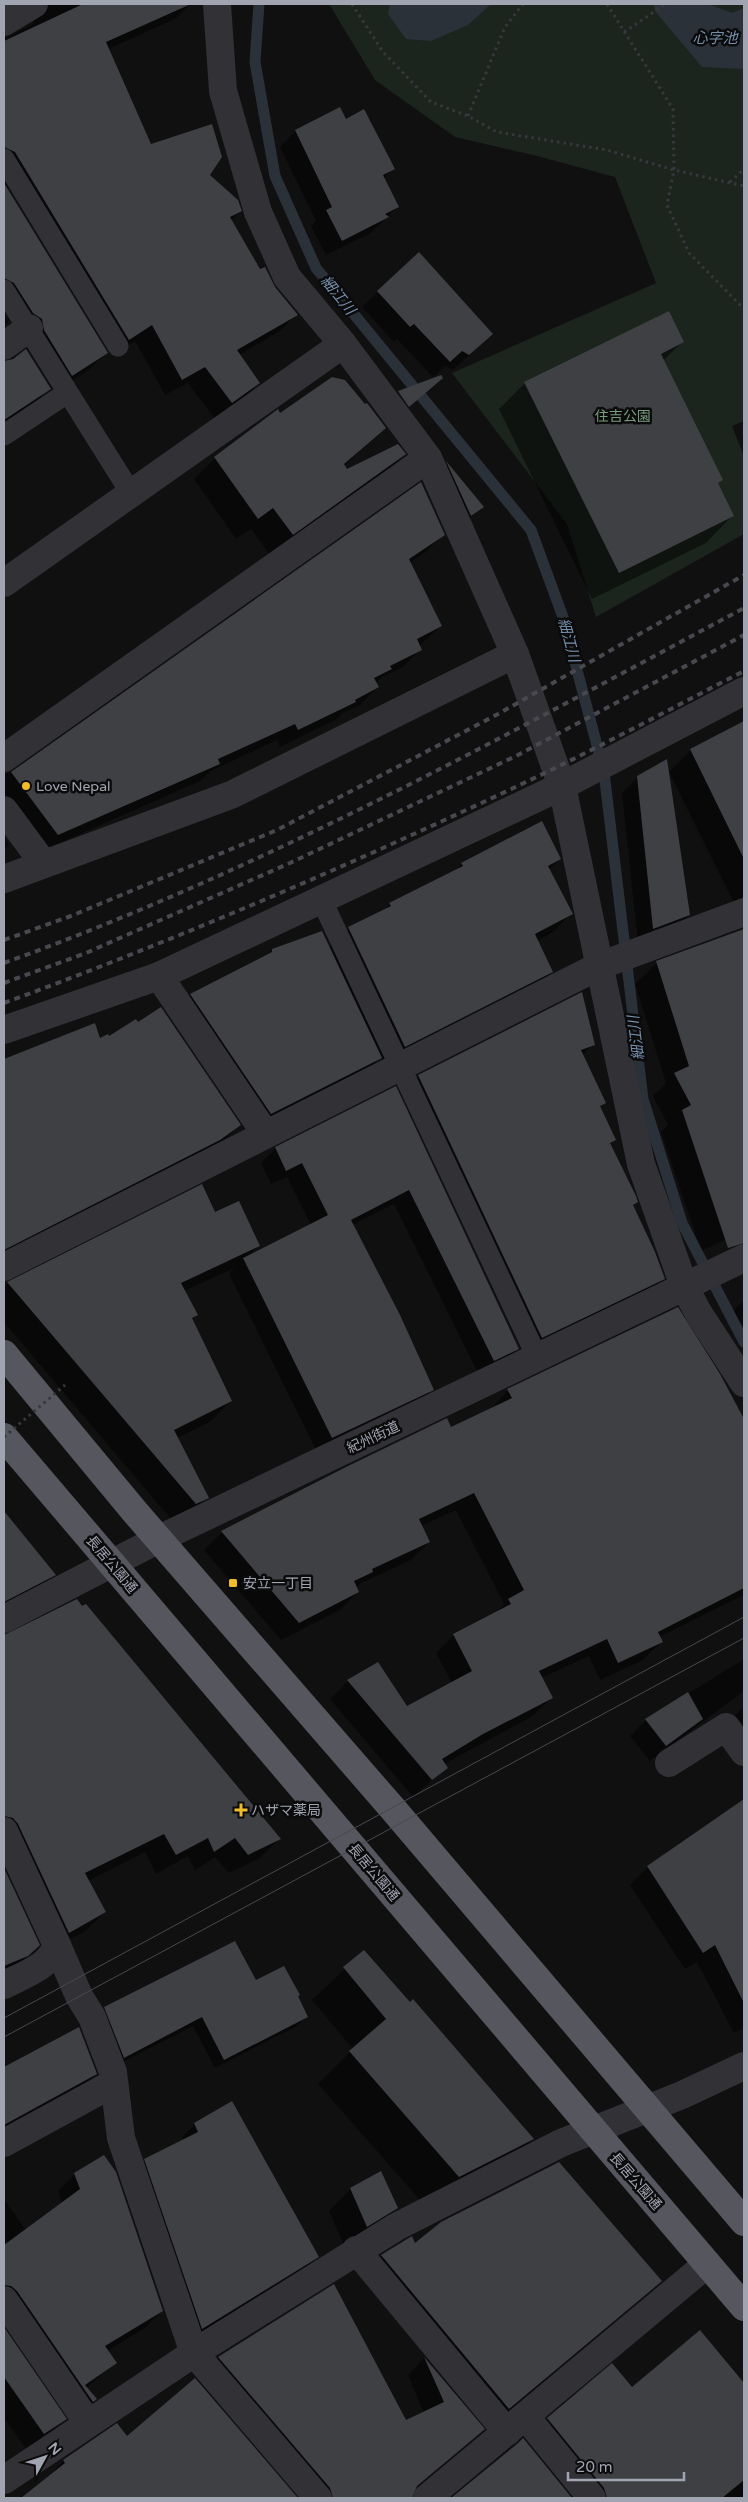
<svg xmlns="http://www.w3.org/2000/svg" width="748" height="2502" font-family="'Varela Round','Noto Sans JP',sans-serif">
<rect width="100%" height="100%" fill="#101011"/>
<polygon fill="#1c241e" points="329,4 744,4 744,421 732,426 744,456 744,534 596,617 567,524 452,373 656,283 615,177 537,156 455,137 375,80"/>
<g fill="#2a3139">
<polygon points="390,4 491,4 468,25 431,41 406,39 388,14"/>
<polygon points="654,4 708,4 732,13 744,8 744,69 702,67 655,11"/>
</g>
<g fill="#0007">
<polygon points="4,4 190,4 175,19 108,49 150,146 208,175 240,211 231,221 260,271 296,315 280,331 239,355 258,383 242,400 215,419 188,383 165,395 135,341 112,355 4,177 4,39 33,24 34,20 31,12 4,10"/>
<polygon points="345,121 393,169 383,179 398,206 371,233 326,255 311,226 316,221 280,147 296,131"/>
<polygon points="4,185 106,353 90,369 56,391 4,308"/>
<polygon points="378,292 491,334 453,370 445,366 433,377 397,339 394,342 362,307"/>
<polygon points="4,315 8,322 4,327"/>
<polygon points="682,342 663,361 732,516 706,543 592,599 499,409 525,383"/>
<polygon points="26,351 49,389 33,405 4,424 4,362"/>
<polygon points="280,415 384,427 344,466 347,470 404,454 383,476 270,555 251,529 236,539 194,479 215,458"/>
<polygon points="446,463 482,507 466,522 431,478"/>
<polygon points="443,534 426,552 409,563 441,626 419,646 421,649 403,667 382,677 376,684 377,687 360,705 342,713 337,719 280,747 277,740 211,771 200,781 28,857 4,825 4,774 14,772"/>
<polygon points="744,721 744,913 740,915 669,772 691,750"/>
<polygon points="638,777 689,915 674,930 638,944 622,793"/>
<polygon points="4,837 9,845 4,850"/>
<polygon points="560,859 549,870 571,914 552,933 537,941 552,971 533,991 385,1065 381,1057 363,1075 253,1131 173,1012 190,995 267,956 272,950 329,948 349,928 382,912 390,904 454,872 462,864"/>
<polygon points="744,930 744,1230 701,1251 661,1132 668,1125 653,1096 666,1083 635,984 657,963"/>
<polygon points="137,1024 239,1125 221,1144 4,1258 4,1061 94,1025 100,1040 109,1038"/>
<polygon points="593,1044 582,1055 604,1102 599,1107 614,1140 610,1144 636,1202 632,1206 663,1278 647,1295 525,1353 402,1093 419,1076"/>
<polygon points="395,1088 518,1348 503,1363 479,1375 394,1204 352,1225 432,1389 418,1404 317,1452 229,1274 234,1268 184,1291 196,1315 191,1320 230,1401 210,1422 177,1438 207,1497 187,1518 175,1524 4,1322 4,1287 8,1283 215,1213 259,1245 248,1256 311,1225 287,1177 271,1184 261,1163 276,1148"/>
<polygon points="744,1300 744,1337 732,1312"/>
<polygon points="508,1390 738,1416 744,1429 744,1595 663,1635 659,1638 661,1642 643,1660 600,1680 589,1656 541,1678 551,1698 533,1716 444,1764 446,1767 413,1797 330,1699 348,1681 378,1663 407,1708 452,1683 436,1653 454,1635 495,1614 504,1604 456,1510 421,1526 429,1542 411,1560 361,1583 356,1588 358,1592 340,1610 281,1640 204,1550 222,1532 446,1420 450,1428 491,1409"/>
<polygon points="4,1513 54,1574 35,1594 4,1610"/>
<polygon points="11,1634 279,1839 260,1858 229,1873 215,1857 195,1870 188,1856 156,1874 145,1852 88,1881 105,1912 85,1931 49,1951 4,1854 4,1636"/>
<polygon points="744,1659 744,1691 650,1761 630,1736 646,1720"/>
<polygon points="744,1706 744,1738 732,1719"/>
<polygon points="744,1800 744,2028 734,2033 697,1962 685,1969 630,1885 648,1867 681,1842"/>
<polygon points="4,1870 38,1945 16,1968 4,1976"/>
<polygon points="364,1951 533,2139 501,2171 427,2208 318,2084 353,2049 312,2000"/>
<polygon points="255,1982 296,1996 306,2017 297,2026 215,2068 193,2026 115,2066 96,2017 105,2008"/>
<polygon points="79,2029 96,2074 79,2091 4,2133 4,2069"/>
<polygon points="195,2124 317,2257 304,2269 190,2341 132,2172 145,2160 184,2141 182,2137"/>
<polygon points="75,2174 162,2311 145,2328 107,2351 115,2363 86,2388 95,2399 78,2416 4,2314 4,2199 26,2230 62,2204 58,2191"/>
<polygon points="351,2189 397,2208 375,2230 345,2248 329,2211"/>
<polygon points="411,2238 415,2245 661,2281 493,2424 366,2271 381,2256"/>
<polygon points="333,2286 406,2422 424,2413 408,2375 424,2358 483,2429 411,2492 411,2498 307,2498 202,2374 218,2358"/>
<polygon points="4,2330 65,2419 48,2436 27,2450 4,2418"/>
<polygon points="699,2332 744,2385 744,2498 591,2498 531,2436 548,2419 632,2389"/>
<polygon points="194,2380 296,2498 25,2498 47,2479 63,2461 117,2425 127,2437"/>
<polygon points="523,2440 569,2498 453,2498"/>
</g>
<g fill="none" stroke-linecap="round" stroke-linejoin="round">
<polyline stroke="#2a3139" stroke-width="11" points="259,4 255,62 275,176 316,268 531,530 563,617 604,772 643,1099 682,1223 744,1342"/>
</g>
<g fill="#3f4044">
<polygon points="83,4 191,4 106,42 151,144 212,124 222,157 210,175 238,200 242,211 230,217 260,269 265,267 275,287 298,315 237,350 260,383 232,403 205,367 182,380 152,325 129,340 15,152 4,147 4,41"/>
<polygon points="340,107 346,119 364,109 395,169 383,175 399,207 385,214 389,217 342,241 326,210 332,207 295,130"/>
<polygon points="4,183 108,353 72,376 44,330 42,319 33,313 14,283 4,278"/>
<polygon points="419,252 493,334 469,355 462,351 450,362 414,324 410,327 377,291"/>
<polygon points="669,311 684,342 661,354 723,480 718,483 734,516 619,573 524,382"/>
<polygon points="26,349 51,389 4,420 4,361 13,359"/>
<polygon points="441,375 443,378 409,407 398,391"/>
<polygon points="332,377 345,380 365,404 367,403 386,428 344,464 347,469 398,444 406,454 293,535 273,508 258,519 214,457 278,409 280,413"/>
<polygon points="446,461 484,507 471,516"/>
<polygon points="421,482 445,535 409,559 442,626 417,639 422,650 390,666 392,669 374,678 379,687 355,700 356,702 298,730 295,724 218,759 220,764 58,835 11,772"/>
<polygon points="744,721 744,859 690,749"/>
<polygon points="667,759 690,915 653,929 637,776"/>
<polygon points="542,821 561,859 548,866 573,914 535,934 553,972 405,1047 348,927 391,906 389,903 463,866 461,863"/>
<polygon points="744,929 744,1243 728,1248 682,1110 691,1105 674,1073 689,1066 656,961"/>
<polygon points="322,931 382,1058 271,1114 190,994 272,952 272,949"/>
<polygon points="582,992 595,1045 581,1050 606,1103 600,1106 616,1140 610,1143 636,1196 638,1202 633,1205 655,1252 665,1279 542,1338 418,1075"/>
<polygon points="161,1007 241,1125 220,1140 4,1250 4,1059 95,1023 100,1038 108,1034 109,1036 136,1019 138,1022"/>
<polygon points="396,1086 519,1349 494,1361 409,1190 351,1220 400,1315 434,1390 332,1438 243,1258 328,1215 302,1163 286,1171 275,1147"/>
<polygon points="202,1184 215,1212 239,1201 260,1246 181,1283 198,1315 192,1318 232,1401 174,1430 209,1498 196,1504 7,1282"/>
<polygon points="678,1307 720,1374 744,1419 744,1588 658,1632 663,1642 618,1663 607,1639 539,1671 553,1698 483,1734 442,1759 448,1768 432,1780 347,1680 378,1662 407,1706 472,1671 453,1634 511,1604 508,1599 524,1590 474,1493 419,1519 430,1542 372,1569 373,1572 354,1581 359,1592 299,1623 221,1531 346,1467 447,1418 451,1427 512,1398 507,1389"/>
<polygon points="4,1511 56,1575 4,1602"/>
<polygon points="77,1599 82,1606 86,1604 281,1839 248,1855 235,1838 214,1852 208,1838 176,1855 164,1834 85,1873 106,1912 69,1933 18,1824 13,1818 4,1816 4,1635"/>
<polygon points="688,1692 703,1719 666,1746 645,1719"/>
<polygon points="744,1799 744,2003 715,1945 703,1953 647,1866"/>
<polygon points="4,1868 40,1945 28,1956 4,1966"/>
<polygon points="235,1941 256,1980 284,1966 300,1995 298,1996 308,2017 224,2060 202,2017 124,2058 104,2007"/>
<polygon points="364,1950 410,2002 413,1999 534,2139 459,2177 349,2051 386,2019 343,1967"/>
<polygon points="79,2027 97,2074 4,2125 4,2067"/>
<polygon points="232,2101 319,2257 202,2329 144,2159 198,2132 194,2123"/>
<polygon points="104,2155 116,2172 163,2311 105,2346 117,2363 85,2385 97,2399 93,2402 17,2291 11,2286 4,2285 4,2245 80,2189 74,2173"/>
<polygon points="559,2162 662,2281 509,2409 381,2255 412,2236 415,2243 441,2222"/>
<polygon points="381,2171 398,2208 367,2227 350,2188"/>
<polygon points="334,2284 406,2420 444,2402 424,2357 485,2429 417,2486 412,2498 333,2498 330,2488 218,2357"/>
<polygon points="4,2327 67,2419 44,2434 4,2377"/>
<polygon points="700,2330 744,2383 744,2480 722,2498 607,2498 604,2488 547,2418 612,2363 632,2387"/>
<polygon points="195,2378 298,2498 21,2498 65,2463 63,2460 117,2423 127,2436"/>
<polygon points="523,2438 572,2498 451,2498 517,2444"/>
</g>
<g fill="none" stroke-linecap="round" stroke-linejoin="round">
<g stroke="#37383d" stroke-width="3" stroke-dasharray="2.5 4" stroke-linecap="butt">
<polyline points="352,4 383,52 431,102 468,116 497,132 607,150 674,170 744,186"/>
<polyline points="607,4 673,109 674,170 667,205 689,253 744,309"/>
<polyline points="624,32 666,4"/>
<polyline points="468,116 505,27 523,4"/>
<polyline points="730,182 744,169"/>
</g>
<g stroke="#313136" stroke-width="21">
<polyline points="4,159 118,346"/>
<polyline points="4,290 132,495"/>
<polyline points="4,435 67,393"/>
<polyline points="321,899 538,1359"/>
</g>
<g stroke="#313136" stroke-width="28">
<polyline points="217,4 223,91 258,212 287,277 343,344 428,458 515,654 562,786 641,1164 684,1286 699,1314 744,1383"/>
<polyline points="4,22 34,4"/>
<polyline points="4,346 29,328"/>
<polyline points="4,583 343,344"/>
<polyline points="4,758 428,458"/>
<polyline points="4,810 44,864"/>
<polyline points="4,879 233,794 515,654"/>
<polyline points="159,976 265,1133"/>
<polyline points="4,1030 159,976 562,786 744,691"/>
<polyline points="4,1267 599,966 744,912"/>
<polyline points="4,1619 159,1539 744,1258"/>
<polyline points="669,1763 726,1727 744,1752"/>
<path d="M4 1831 57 1945C50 1967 23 1975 4 1985"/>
<polyline points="57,1945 79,1996 92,2017 113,2072 121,2138 194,2353 318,2498"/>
<polyline points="4,2143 114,2083"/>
<polyline points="356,2250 507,2432"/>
<polyline points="4,2300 88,2423"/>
<polyline points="526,2417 592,2498"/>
<polyline points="4,2480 194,2353 396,2227 561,2143 682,2095 744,2066"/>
<polyline points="427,2498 707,2264"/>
</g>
<g stroke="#55565e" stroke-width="28">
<polyline points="4,1354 135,1512 393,1809 744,2222"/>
<polyline points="4,1437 744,2307"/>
</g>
<g stroke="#48494f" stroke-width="1">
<polyline points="4,2018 744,1617"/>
<polyline points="4,2037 744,1638"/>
</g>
<g stroke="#48494f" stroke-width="4" stroke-dasharray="6 5" stroke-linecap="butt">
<polyline points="4,940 71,916 277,830 498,714 744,575"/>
<path d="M4 963C262 870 503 737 744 608"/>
<polyline points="4,983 86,953 290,863 516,756 744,635"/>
<path d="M4 1003C181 938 355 863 526 782 600 747 672 708 744 671"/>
</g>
<polyline stroke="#37383d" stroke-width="3" stroke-dasharray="2.5 4" stroke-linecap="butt" points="4,1437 65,1385"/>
</g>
<g fill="#efbc2a" stroke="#0b0b0c" stroke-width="2">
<circle cx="26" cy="786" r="5"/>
<rect x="228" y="1578" width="10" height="10" rx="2.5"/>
<path d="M238.5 1802.5h5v5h5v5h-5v5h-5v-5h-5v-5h5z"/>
</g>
<g text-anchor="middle" stroke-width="5" stroke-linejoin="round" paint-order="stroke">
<g font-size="14" fill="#789d7d" stroke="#0b0b0c">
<text x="623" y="421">住吉公園</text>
</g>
<g font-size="14" fill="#a1a5b2" stroke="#0b0b0c" text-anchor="start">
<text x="36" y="791">Love Nepal</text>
<text x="243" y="1588">安立一丁目</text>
<text x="251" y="1815">ハザマ薬局</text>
</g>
<g font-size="14" fill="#a1a5b2" stroke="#0b0b0c">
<text transform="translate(373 1437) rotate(-25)" y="5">紀州街道</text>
<text transform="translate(112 1564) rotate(50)" y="5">長居公園通</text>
<text transform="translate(374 1872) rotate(50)" y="5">長居公園通</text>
<text transform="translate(636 2181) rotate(49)" y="5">長居公園通</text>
</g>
<g font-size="15" font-style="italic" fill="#7790ae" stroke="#0b0b0c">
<text x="715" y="43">心字池</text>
<text transform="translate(338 295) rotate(51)" y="5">細江川</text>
<text transform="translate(569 640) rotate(75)" y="5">細江川</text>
<text transform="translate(636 1038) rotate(-97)" y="5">細江川</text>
</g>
</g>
<rect width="748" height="2502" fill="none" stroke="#a1a5b2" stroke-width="10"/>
<g transform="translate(45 2457) rotate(50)" stroke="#0b0b0c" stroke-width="4" paint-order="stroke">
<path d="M0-4L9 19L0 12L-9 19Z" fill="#a1a5b2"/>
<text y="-8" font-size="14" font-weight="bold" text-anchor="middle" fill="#a1a5b2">N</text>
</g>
<path d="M568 2472v8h116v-8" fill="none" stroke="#a1a5b2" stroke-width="2.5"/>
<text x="576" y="2472" font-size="15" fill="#a1a5b2" stroke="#0b0b0c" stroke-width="4" paint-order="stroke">20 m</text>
</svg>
